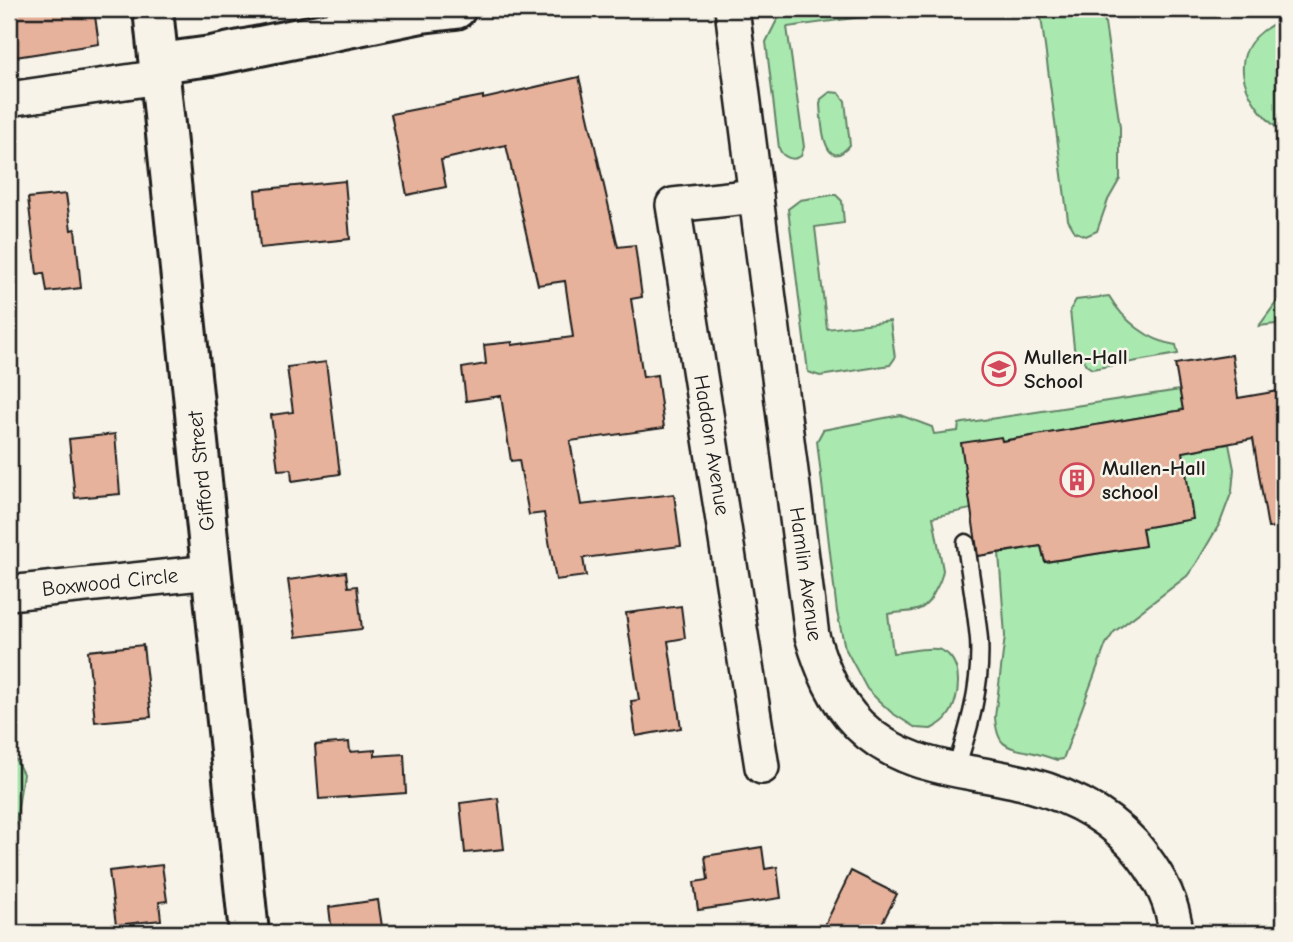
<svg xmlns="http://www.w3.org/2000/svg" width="1293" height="942" font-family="'Comic Neue',sans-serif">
<rect width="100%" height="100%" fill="#f7f3e8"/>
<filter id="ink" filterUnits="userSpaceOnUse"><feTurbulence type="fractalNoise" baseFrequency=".0143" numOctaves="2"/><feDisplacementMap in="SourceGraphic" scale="14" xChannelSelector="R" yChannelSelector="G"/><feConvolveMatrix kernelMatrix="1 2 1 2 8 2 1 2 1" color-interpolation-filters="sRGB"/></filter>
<g filter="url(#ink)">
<g fill="#a9e8af" stroke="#628266" stroke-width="2">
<path d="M794 9H921L787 27 804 147 801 156C793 162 782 157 779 148L766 42 777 20Z"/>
<polygon points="1040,9 1103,9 1120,127 1120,179 1108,200 1097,231 1086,236 1075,232 1068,220"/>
<path d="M1284 19V134C1239 99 1220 46 1284 19Z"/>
<path d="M830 92 839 93 845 101 850 145C823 177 821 118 820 104L821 99Z"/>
<polygon points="832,195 836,195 842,201 844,223 815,227 827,329 890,321 895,358 890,365 820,376 808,372 788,209 800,200"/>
<polygon points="1284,292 1284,323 1259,326"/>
<path d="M1109 296C1123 320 1148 341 1176 345L1178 354 1092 369 1086 365 1082 357H1075L1070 310 1076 300Z"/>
<path d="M1180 390 1183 410 1002 441 971 509 933 517 943 570C942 578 939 584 935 591 923 616 912 610 888 614L893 653C907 652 924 647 937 649 965 655 961 699 948 716 944 722 937 726 931 729L916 728 892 713 878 700 867 689 845 648 837 612 817 441 823 430 900 415 932 427 934 434 958 431 959 424 963 423Z"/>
<path d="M1229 444 1234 469 1232 491 1220 523 1196 564 1187 576 1114 632 1106 644 1063 759 1057 760C1048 757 1039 754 1030 752 1004 747 997 745 995 717L1005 636 999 553 1041 546 1045 562 1145 546 1142 528 1192 519 1183 452Z"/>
<polygon points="9,747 23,774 9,869"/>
</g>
<g fill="#e7b29b" stroke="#1c1c1c" stroke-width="2">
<polygon points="9,9 94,9 99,44 9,58"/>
<polygon points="579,77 618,247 635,245 642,297 631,299 643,377 657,375 664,428 570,441 581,505 674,494 681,546 583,558 586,576 556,580 544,513 529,515 519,460 511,461 501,396 466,401 462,368 486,364 484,345 512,342 512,345 573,337 565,281 538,285 506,145 441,160 446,187 407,195 391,114 483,96 483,99"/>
<polygon points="345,181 350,239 260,248 255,190"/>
<polygon points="66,194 71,230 75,229 81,288 47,292 44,273 37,274 28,198"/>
<polygon points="1232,355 1238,398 1284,390 1284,527 1268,528 1253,439 1183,452 1193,519 1142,528 1145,546 1045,562 1041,546 978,556 961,443 1001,437 1002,441 1183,410 1175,364"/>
<polygon points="326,362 340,474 292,481 291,469 278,470 271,415 293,412 287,367"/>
<polygon points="115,434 120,494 75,498 69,439"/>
<polygon points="346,572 348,587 357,586 362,629 296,637 288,580"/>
<polygon points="681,606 685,638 668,641 681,728 636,736 631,701 639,700 626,613"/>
<polygon points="143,645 151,717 95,722 88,651"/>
<polygon points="349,742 350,752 375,750 375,756 404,754 406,793 319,799 315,745"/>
<polygon points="498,798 504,849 465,853 460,803"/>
<polygon points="762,847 765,869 777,867 781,898 698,910 694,882 708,880 705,856"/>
<polygon points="162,865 167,901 159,902 161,920 116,925 109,871"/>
<polygon points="851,871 897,894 877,933 821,933"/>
<polygon points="378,900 383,933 332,933 329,907"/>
</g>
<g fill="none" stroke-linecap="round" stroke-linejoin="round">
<defs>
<path id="service" d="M955 771C969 729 982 685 979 639 976 607 970 575 966 543"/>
<g id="minor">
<path d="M732 9 812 636C822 669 834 700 859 725 905 771 969 769 1027 784 1072 796 1115 818 1143 856 1161 880 1173 903 1176 933"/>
<polyline points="9,99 160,77"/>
<polyline points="756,196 673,205 762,767"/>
<polyline points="9,593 211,572"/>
</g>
<polyline id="tertiary" points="159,63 211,56 422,13 456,9"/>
<polyline id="secondary" points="153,9 249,933"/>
</defs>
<use href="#service" stroke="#1c1c1c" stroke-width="21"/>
<use href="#minor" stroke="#1c1c1c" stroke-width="38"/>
<use href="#tertiary" stroke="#1c1c1c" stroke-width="44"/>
<use href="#secondary" stroke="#1c1c1c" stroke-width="44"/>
<use href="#service" stroke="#f7f3e8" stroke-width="16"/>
<use href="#minor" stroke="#f7f3e8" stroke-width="33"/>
<use href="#tertiary" stroke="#f7f3e8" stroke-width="38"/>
<use href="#secondary" stroke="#f7f3e8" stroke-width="38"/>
</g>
</g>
<defs>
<symbol id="school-ring" viewBox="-11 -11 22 22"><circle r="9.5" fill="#f7f3e8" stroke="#d1495b" stroke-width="1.5"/><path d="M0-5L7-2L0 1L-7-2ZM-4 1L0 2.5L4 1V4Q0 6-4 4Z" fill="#d1495b"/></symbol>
<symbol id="building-ring" viewBox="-11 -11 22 22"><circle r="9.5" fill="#f7f3e8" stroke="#d1495b" stroke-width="1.5"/><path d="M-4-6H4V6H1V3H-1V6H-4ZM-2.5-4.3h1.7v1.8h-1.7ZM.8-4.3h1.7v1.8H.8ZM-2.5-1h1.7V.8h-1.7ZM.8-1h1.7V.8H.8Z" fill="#d1495b"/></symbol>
</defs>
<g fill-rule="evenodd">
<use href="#school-ring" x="980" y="350" width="38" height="38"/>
<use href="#building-ring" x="1058" y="461" width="38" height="38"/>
</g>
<g text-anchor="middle" stroke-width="5" stroke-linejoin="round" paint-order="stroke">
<g font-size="21" font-weight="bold" fill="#1c1c1c" stroke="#f7f3e8" text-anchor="start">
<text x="1024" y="364">Mullen-Hall<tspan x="1024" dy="24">School</tspan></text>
<text x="1102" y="475">Mullen-Hall<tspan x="1102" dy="24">school</tspan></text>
</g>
<g font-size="21" fill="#1c1c1c" stroke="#f7f3e8">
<text transform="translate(712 445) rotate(81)" y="7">Haddon Avenue</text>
<text transform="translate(201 471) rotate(-96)" y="7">Gifford Street</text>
<text transform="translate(806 574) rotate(82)" y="7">Hamlin Avenue</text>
<text transform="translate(110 582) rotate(-6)" y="7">Boxwood Circle</text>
</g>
</g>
<rect width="1293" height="942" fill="none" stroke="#f7f3e8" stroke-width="35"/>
<rect x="18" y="18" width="1258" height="907" fill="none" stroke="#1c1c1c" stroke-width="2.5" filter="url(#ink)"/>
</svg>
